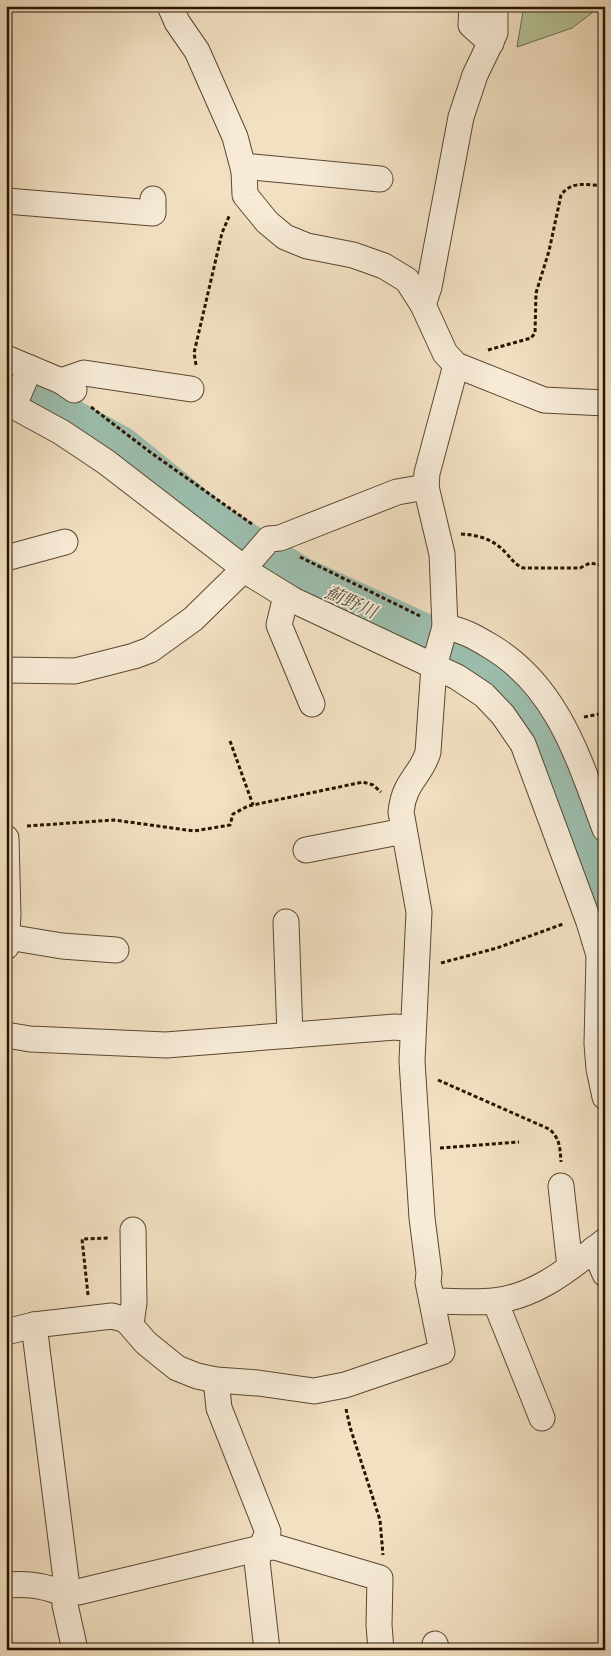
<svg xmlns="http://www.w3.org/2000/svg" width="611" height="1656" font-family="Cardo,'Noto Serif JP',serif">
<rect width="100%" height="100%" fill="#f2e0c2"/>
<filter id="stains"><feTurbulence type="fractalNoise" baseFrequency=".004" numOctaves="4"/><feColorMatrix values="0 0 0 0 .2 0 0 0 0 .09 0 0 0 0 .02 0 0 0 .5 -.17"/></filter>
<radialGradient id="worn" r=".72"><stop offset=".6" stop-color="#630" stop-opacity="0"/><stop offset="1" stop-color="#630" stop-opacity=".3"/></radialGradient>
<polygon fill="#b6c397" stroke="#6f6c4c" points="524,6 601,6 572,28 517,47"/>
<g fill="none" stroke-linecap="round" stroke-linejoin="round">
<polyline stroke="#9cbeae" stroke-width="44" points="6,388 36,402 120,448 216,526 299,578 425,636 473,661 511,690 548,742 605,891"/>
<defs>
<g id="minor">
<polyline points="170,6 177,22 197,51 235,137 244,171 245,195 267,222 285,237 307,246 353,255 384,266 407,280 423,305 445,353 456,365 544,400 605,403"/>
<polyline points="472,6 471,25 491,43"/>
<polyline points="244,171 253,167 380,179"/>
<polyline points="6,201 153,213 153,199"/>
<polyline points="423,305 429,287 461,117 475,75 495,33 495,6"/>
<polyline points="6,358 61,381 74,390"/>
<polyline points="61,381 84,373 191,389"/>
<polyline points="6,402 61,432 106,462 254,576 293,600 457,677 484,695 503,715 523,744 589,922 599,955 597,1044 599,1069 605,1097"/>
<polyline points="14,405 30,368"/>
<polyline points="6,558 65,542"/>
<polyline points="286,596 279,625 312,704"/>
<path d="M445 627C463 630 475 637 490 646 558 686 579 760 605 829"/>
<polyline points="6,670 75,671 134,656 150,650 193,619 238,575 269,539 280,538 397,492 426,487"/>
<polyline points="6,838 8,915 6,947"/>
<polyline points="306,850 404,831"/>
<polyline points="286,922 290,1035"/>
<polyline points="8,937 62,946 116,950"/>
<polyline points="6,1035 30,1039 166,1045 395,1027 413,1029"/>
<polyline points="561,1186 570,1267"/>
<polyline points="594,1249 605,1274"/>
<path d="M432 1301C452 1301 474 1303 494 1301 538 1296 571 1267 605 1241"/>
<polyline points="495,1301 542,1418"/>
<polyline points="131,1324 134,1303 133,1230"/>
<polyline points="34,1325 66,1579 65,1605 75,1650"/>
<path d="M6 1332 34 1325 112 1316 126 1320 146 1343 177 1368 197 1376 216 1380 258 1383 314 1391 345 1385 442 1352 428 1282 429 1273 422 1218 412 1061 419 912 401 812C404 781 421 776 428 752L434 666 445 627 442 554 426 487 427 473 456 365"/>
<polyline points="216,1380 219,1408 268,1532 261,1548 275,1547 380,1578 379,1625 381,1650"/>
<polyline points="261,1548 257,1561 267,1650"/>
<path d="M6 1585C18 1584 31 1584 43 1587 56 1590 65 1594 78 1592L261 1548"/>
<polyline points="435,1644 437,1650"/>
</g>
</defs>
<use href="#minor" stroke="#5a4731" stroke-width="27"/>
<g stroke="#281401" stroke-width="3" stroke-dasharray="4 2.5" stroke-linecap="butt">
<path d="M488 350 531 338 535 333 536 293 549 251 561 195C572 180 588 185 605 186"/>
<polyline points="196,365 194,353 222,233 230,214"/>
<polyline points="91,407 150,452 252,524"/>
<path d="M461 534C478 535 493 539 505 552 511 558 514 564 523 568H580L590 563 605 566"/>
<polyline points="300,557 420,616"/>
<polyline points="584,717 605,713"/>
<polyline points="230,741 253,805"/>
<polyline points="27,826 114,820 194,831 230,825 233,814 248,806 363,782 373,785 381,792"/>
<polyline points="441,963 497,948 563,924"/>
<path d="M438 1080 549 1129C560 1138 560 1148 561 1162"/>
<polyline points="440,1148 519,1142"/>
<polyline points="88,1295 82,1239 110,1238"/>
<polyline points="346,1409 350,1427 380,1520 383,1555"/>
</g>
<use href="#minor" stroke="#f7ebd7" stroke-width="25"/>
</g>
<g text-anchor="middle" stroke-width="4" stroke-linejoin="round" paint-order="stroke">
<g font-size="18" font-style="italic" fill="#51503e" stroke="#f7ebd7">
<text transform="translate(351 602) rotate(24)" y="6">薊野川</text>
</g>
</g>
<rect width="611" height="1656" fill="none" stroke="#f2e0c2" stroke-width="25"/>
<rect x="8" y="8" width="596" height="1641" fill="none" stroke="#281401" stroke-width="2.5"/>
<rect x="12" y="12" width="586" height="1631" fill="none" stroke="#281401"/>
<rect width="100%" height="100%" filter="url(#stains)"/>
<rect width="100%" height="100%" fill="url(#worn)"/>
</svg>
